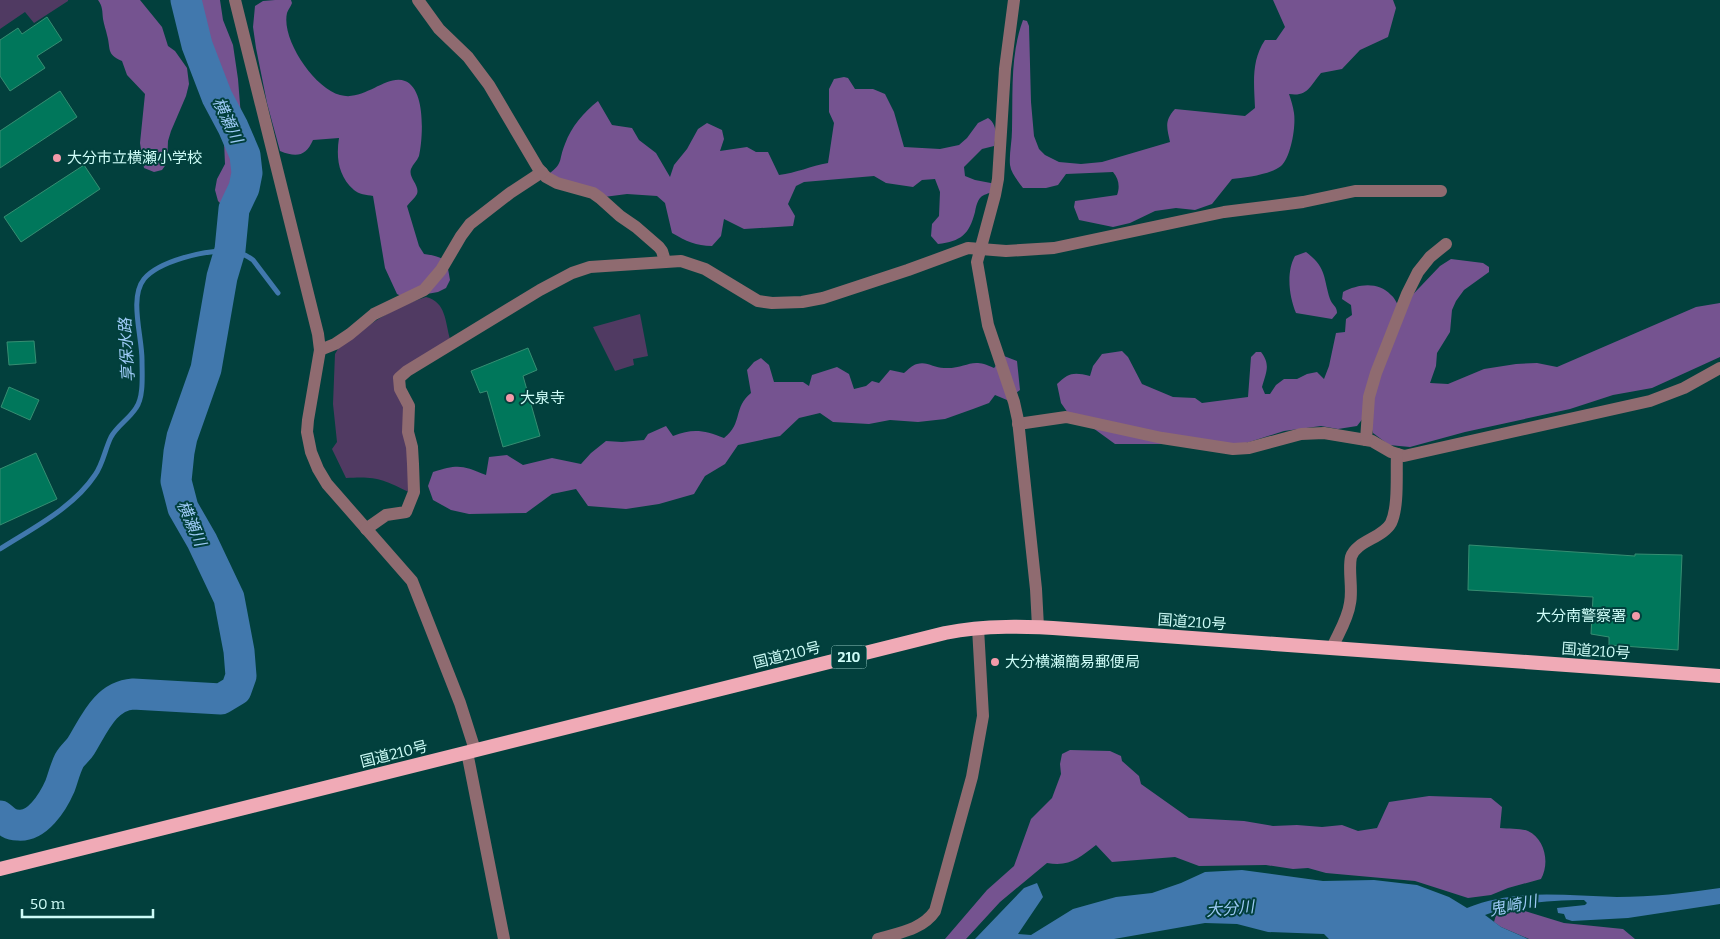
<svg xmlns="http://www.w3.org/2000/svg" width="1720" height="939" font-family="Bitter,'Noto Sans JP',serif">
<rect width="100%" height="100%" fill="#02403d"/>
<g fill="#503a62">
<polygon points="0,0 68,0 68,1 34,23 25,12 0,29"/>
<path d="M426 297C446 302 445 321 450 339L399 373C406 412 410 452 409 492 382 479 376 476 346 478L332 449 337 442 333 404 335 354 338 349C368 325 389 309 426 297Z"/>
<polygon points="640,314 648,356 633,359 634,365 615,371 593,327"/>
</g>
<g fill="#755390">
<path d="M98 0H140L162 27 168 46 175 51 187 68 189 84 186 96 171 131 168 141 167 163 162 170 154 172 144 168 140 143 145 94 127 75 122 61C106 54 111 49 107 35 106 30 104 25 103 19 102 11 103 7 98 0Z"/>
<path d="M190 0H220L223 20 233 45 238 79 243 142C234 163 244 186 230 206H223L218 201 215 190 217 179 225 164 223 119 216 105 203 62Z"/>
<path d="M275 0H291L292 3C291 6 288 10 287 13 281 39 314 88 340 95 364 102 386 74 405 81 426 89 423 138 419 156 417 161 413 164 411 169 408 178 420 185 417 194 415 198 410 202 407 206L419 246 424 254C445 257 447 259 450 280L446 288 438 292 405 298 397 294 385 268 373 196C367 195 358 194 354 190 338 176 336 157 339 138L313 140C306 156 297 158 280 151L267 103 256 48 253 27 255 6 263 1Z"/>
<path d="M1273 0H1393L1396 8 1388 37 1360 50 1342 69 1321 73C1310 86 1308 97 1289 94 1291 100 1293 106 1294 113 1296 126 1291 157 1281 166 1272 174 1245 178 1232 179L1212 204 1195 210 1176 208 1155 211 1130 223 1113 227 1079 220 1074 207 1075 201 1117 195C1120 187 1119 179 1113 172L1066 174 1058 185 1046 188H1023C1018 181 1011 173 1010 165 1009 154 1012 142 1012 130 1013 93 1010 55 1023 20L1027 21 1029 26 1031 102 1034 136 1039 149 1045 155 1059 162 1081 164 1102 162 1170 142C1167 128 1164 121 1175 109L1245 116 1255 108C1254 83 1251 61 1265 40H1276L1285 27Z"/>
<path d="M844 77 848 78 855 89H873L885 94 894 112 904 147 940 149 959 145 967 138 978 123 988 118C998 125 996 136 994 146L982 149 964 167 965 176 975 180 996 184 992 192C989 193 983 195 981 197 977 201 976 207 975 212 969 235 961 241 938 244L931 236 932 224 939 216 940 192 935 179 922 180 913 187 886 183 874 176 804 182 796 186 788 204 795 216 793 226 744 229 724 219 721 236 712 246C696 246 686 241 672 233L665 203 657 196 627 194 604 197 549 174C564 162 558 161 565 144 571 127 584 112 598 101L612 125 632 128 639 140 656 153 670 177 674 165 687 149 698 129 707 123 722 130 724 139 720 151 747 147 756 152H768L779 175C796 173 811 166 828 163L834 123 829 112V89L834 79Z"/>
<path d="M1306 252C1327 268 1323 277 1330 299 1332 305 1337 306 1337 313L1332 319 1296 313C1289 296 1286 272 1295 256Z"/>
<path d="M1451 259 1483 263 1489 267V272L1464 290 1456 301 1452 310 1450 332 1437 353 1436 366 1430 383 1448 384 1484 369 1516 364 1537 363 1557 367 1696 307 1720 303V357L1652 388 1613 395 1570 409 1465 432 1410 447 1389 445 1373 433 1367 413 1357 426 1338 429 1321 426 1284 431 1243 444H1115L1093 428 1075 423 1061 403 1057 384C1069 373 1073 372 1090 376L1093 366 1102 354 1122 351 1128 357 1142 384 1173 397 1195 398 1202 403 1248 397 1251 357 1256 352H1261C1271 365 1266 372 1262 387L1265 394H1270L1276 385 1284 379H1297L1307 374 1317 372 1324 379 1329 366 1336 333 1345 332 1346 319 1352 315 1351 305 1342 299 1343 292C1358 284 1378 281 1391 295 1395 298 1397 304 1400 308L1440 266Z"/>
<path d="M1004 356 1017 361 1020 390 1007 400 995 395 989 403 973 409 945 419 918 422 890 420 869 424 833 422 820 413 799 418 780 436 738 445 725 464 705 476 694 494 659 504 626 509 588 506 576 489 552 494 526 513 469 514 451 510 433 500 428 486 433 472C458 464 462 465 486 475L489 457 507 455 523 465 552 458 581 464 591 453 606 441 622 442 644 440 648 434 666 426 673 436C693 428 704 430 724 438 743 424 733 407 751 393L747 370 754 362 761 358 769 365 774 382H803L809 386 812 375 837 367 849 374 854 389 866 386 872 381 879 383 890 370 904 373C908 370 912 365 917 364 927 361 934 368 944 368 968 369 970 356 994 368Z"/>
<path d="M1070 750 1110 751 1121 756 1122 761 1139 776 1141 784 1189 818 1244 821 1273 826 1297 825 1322 827 1342 825 1358 831 1377 828 1389 802 1429 796 1491 798 1502 807 1500 828C1509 829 1520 828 1528 831 1545 839 1550 863 1541 879L1508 888 1491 895 1468 898 1415 881 1326 873 1308 868 1293 869 1266 865 1199 866 1175 857 1112 862 1096 845C1079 858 1070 867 1047 863L1000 902 966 939H945L987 890 1014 866 1031 819 1052 798 1061 774 1060 764 1062 754Z"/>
<polygon points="1509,906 1564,923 1623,929 1635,939 1529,939 1501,927 1494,922 1496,915"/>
</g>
<path fill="#4178ad" d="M1242 870 1323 881 1374 880 1417 885 1449 897 1467 908C1516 888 1565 896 1617 897 1652 897 1686 893 1720 888V904L1628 918 1572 921 1566 919 1564 914 1558 913 1557 908 1585 905 1587 903 1584 900C1552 900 1516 903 1485 915L1501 927 1528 939H1329L1324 934 1268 932 1237 924 1205 923 1114 939H975L1024 888 1037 883 1043 897 1018 934 1031 935 1073 909 1116 897 1152 893 1181 883 1205 872Z"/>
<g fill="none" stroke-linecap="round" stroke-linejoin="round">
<path stroke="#4178ad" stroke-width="5" d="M0 549C33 528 73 508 95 475 103 464 105 449 111 437 117 426 129 419 136 408 144 397 142 374 142 360 142 336 129 298 144 279 159 261 205 250 228 251 237 251 246 255 253 260L278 293"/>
<path stroke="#4178ad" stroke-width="31" d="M0 816C5 820 10 825 17 825 37 828 53 802 60 786 63 778 65 769 69 761 72 755 78 751 81 746 94 725 105 696 133 694L221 699 236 690 241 676 239 651 229 598 202 541 183 508 176 481 179 452 182 437 206 369 222 277 230 250 234 209 244 188 247 173 245 155 233 127 217 97 197 45 186 0"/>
</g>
<g fill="#00775b" stroke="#368e72">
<polygon points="47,17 62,40 37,56 45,68 10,91 0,76 0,40 18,28 22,34"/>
<polygon points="60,91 77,117 0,168 0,131"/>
<polygon points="84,165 100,189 21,242 4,217"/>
<polygon points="34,341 36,363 9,365 7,342"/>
<polygon points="528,348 537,370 523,376 540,436 503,447 487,391 480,393 471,371"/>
<polygon points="9,387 39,400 30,420 1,407"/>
<polygon points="36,453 57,499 0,525 0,469"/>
<polygon points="1469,545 1635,556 1635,554 1682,555 1678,650 1609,645 1609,637 1591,634 1593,597 1468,590"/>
</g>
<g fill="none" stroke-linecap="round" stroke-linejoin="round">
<g stroke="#8f6b70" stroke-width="12">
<polyline points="235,0 318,334 320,350 308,420 307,432 311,452 318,469 327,484 412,581 460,703 475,750"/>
<polyline points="418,0 439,29 468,57 489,85 538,168 546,177 557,183 593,193 600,198 620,216 636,227 659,247 662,251 665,261"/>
<polyline points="320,350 335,344 350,334 374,314 424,290 441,270 461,236 470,224 510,193 542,172"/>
<polyline points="1018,424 1066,417 1162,438 1233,449 1249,448 1301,434 1324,433 1372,441 1391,452 1404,456 1650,401 1684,388 1720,368"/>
<polyline points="1366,440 1369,397 1376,373 1407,294 1418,272 1430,257 1446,244"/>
<polyline points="366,529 386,515 406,512 414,492 413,464 412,447 408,432 409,406 400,389 399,378 407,371 540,290 572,273 590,267 681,261 705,269 758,301 772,303 802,302 823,298 908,270 968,248 1006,251 1054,248 1224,212 1303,202 1355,191 1441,191"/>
<path d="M1332 648C1338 634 1348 619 1350 603 1353 589 1348 570 1351 557 1356 541 1383 538 1391 523 1399 506 1396 473 1397 454"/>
<polyline points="467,752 504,939"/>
<path d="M878 939C898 933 922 930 935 911L972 777 983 716 978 628"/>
</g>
<polyline stroke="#8f6b70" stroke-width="12" points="1014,0 1005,69 998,179 995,195 977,262 988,325 1014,402 1018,420 1036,589 1038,627"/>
<path stroke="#f0aab6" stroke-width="14" d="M0 869 945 633C986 625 1026 626 1067 629L1720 676"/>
</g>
<g fill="#f39aa9" stroke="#02403d" stroke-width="2">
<circle cx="57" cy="158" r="5"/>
<circle cx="510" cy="398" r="5"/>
<circle cx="1636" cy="616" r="5"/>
<circle cx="995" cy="662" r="5"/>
</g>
<g text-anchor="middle" stroke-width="4" stroke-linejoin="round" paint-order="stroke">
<rect fill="#02403d" stroke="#90c4bf" stroke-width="1" x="831.5" y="645.5" width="35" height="23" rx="4"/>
<g font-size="14" font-weight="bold" fill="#cdfcf7">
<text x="849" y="662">210</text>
</g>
<g font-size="15" fill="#cdfcf7" stroke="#02403d" text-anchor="start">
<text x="67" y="163">大分市立横瀬小学校</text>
<text x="520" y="403">大泉寺</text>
<text x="1626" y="621" text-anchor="end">大分南警察署</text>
<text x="1005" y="667">大分横瀬簡易郵便局</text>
</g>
<g font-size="15" fill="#cdfcf7" stroke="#02403d">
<text transform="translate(1192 622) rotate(4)" y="5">国道210号</text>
<text transform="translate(1596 651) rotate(4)" y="5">国道210号</text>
<text transform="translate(787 655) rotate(-14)" y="5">国道210号</text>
<text transform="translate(394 754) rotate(-14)" y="5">国道210号</text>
</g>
<g font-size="16" font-style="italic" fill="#9dcaf6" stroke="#02403d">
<text transform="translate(228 120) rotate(65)" y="6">横瀬川</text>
<text transform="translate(126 350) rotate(-93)" y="6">享保水路</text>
<text transform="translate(192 523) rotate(66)" y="6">横瀬川</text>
<text transform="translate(1513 905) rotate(-11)" y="6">鬼崎川</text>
<text transform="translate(1230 908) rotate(-5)" y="6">大分川</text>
</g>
</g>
<path d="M22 909v8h131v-8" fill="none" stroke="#cdfcf7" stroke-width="2.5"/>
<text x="30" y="909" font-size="15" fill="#cdfcf7" stroke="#02403d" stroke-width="4" paint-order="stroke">50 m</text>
</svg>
